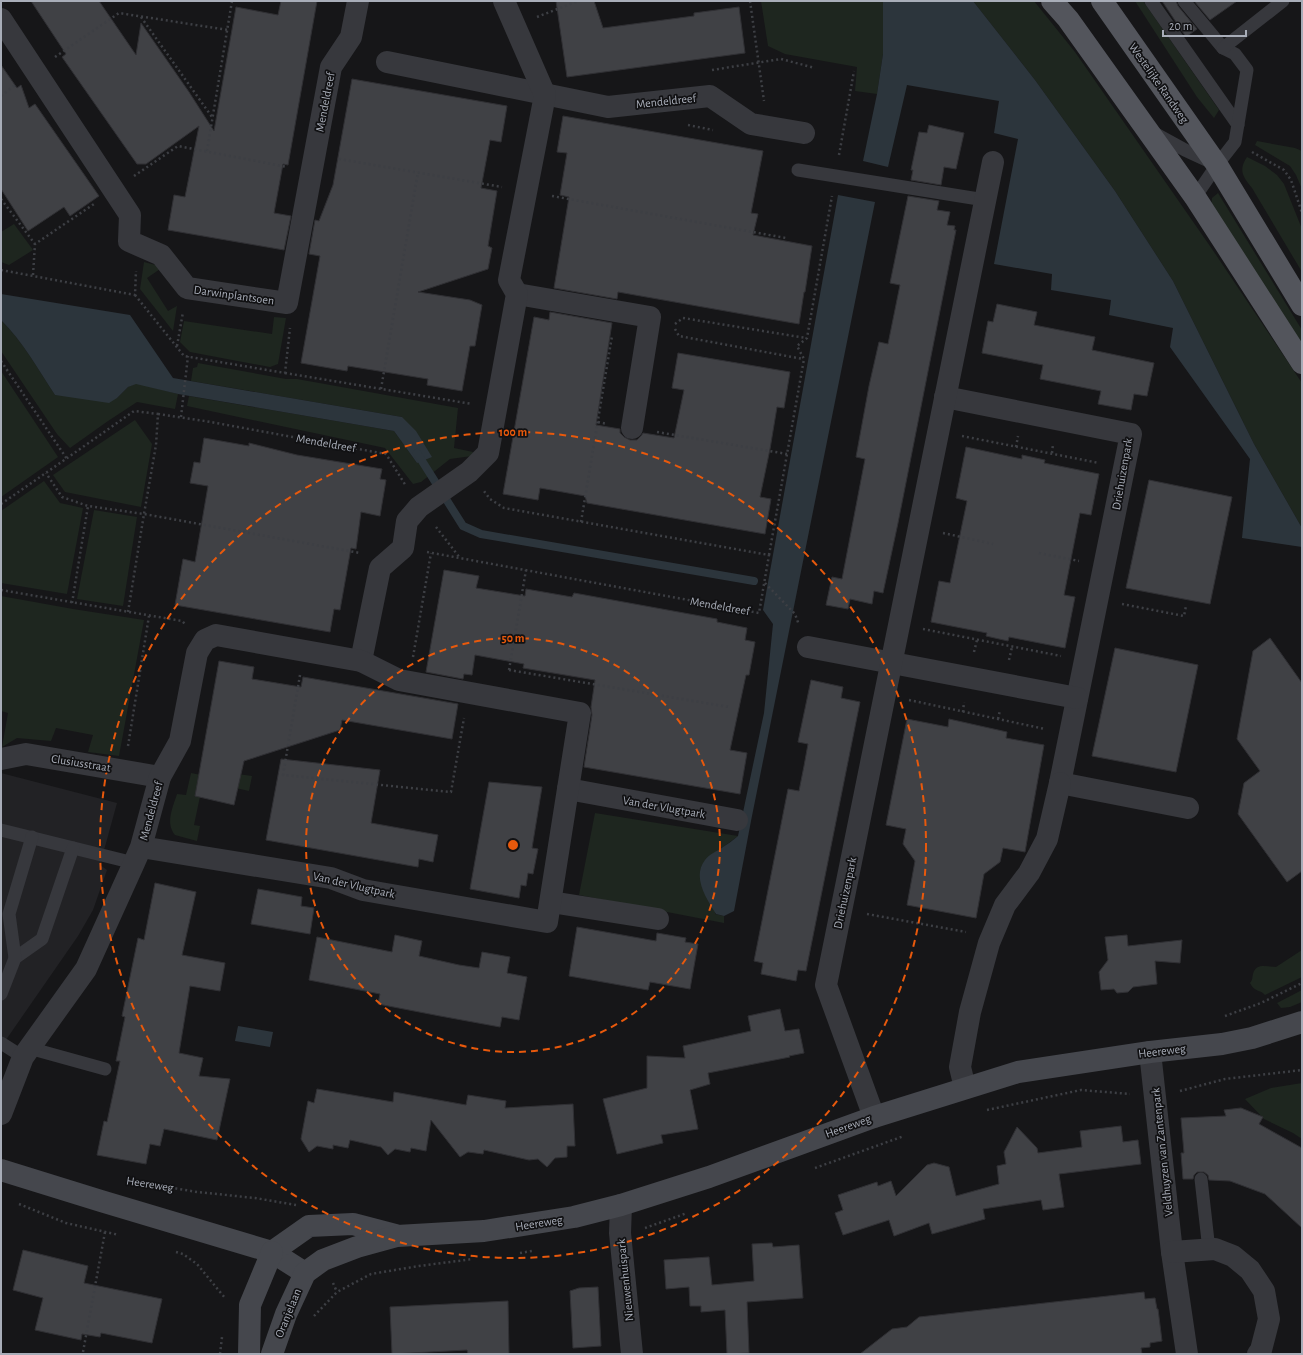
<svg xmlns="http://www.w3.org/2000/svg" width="1303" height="1355" font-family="'Alegreya Sans',sans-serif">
<rect width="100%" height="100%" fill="#161618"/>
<polygon fill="#222225" points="1,773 117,803 100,865 107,870 93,910 78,936 1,1047"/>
<g fill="#1e261f">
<polygon points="761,1 883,1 883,54 877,94 855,91 857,67 785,54 768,46"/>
<polygon points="973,1 1034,1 1075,52 1212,249 1302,383 1302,528 1254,444 1173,281 1115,191 1035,80"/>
<polygon points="1135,1 1143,1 1219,110 1214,118 1197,97"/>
<polygon points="1257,141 1295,148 1302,151 1302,189 1296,175 1290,166 1255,145"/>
<path d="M1247 157 1265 166 1277 175 1284 184 1302 229V272L1252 188C1243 177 1238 170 1247 157Z"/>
<polygon points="1218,193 1302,330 1302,350 1211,209 1212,198"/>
<polygon points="14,224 33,250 9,265 1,262 1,232"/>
<polygon points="144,262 163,267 147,278 168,311 177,306 173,331 140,289"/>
<polygon points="274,317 286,318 278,364 270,367 190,352 180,342 184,321 272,334"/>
<path d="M1 320C23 342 38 369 55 395L117 398 128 387 136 383 178 394 175 409 137 402 108 421 70 448 57 434 1 351Z"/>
<polygon points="198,363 286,379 297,379 458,408 454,448 473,452 472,456 450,459 421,482 413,484 385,448 187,406 189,396 394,431 417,463 402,417 191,381 193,368 197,367"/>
<polygon points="1,371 58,457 1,497"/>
<polygon points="135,420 152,444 141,507 65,492 53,475"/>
<polygon points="44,481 60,503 83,508 67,594 1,583 1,511"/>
<polygon points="94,510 137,517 123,606 77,599"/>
<polygon points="1,596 73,609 144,620 119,756 88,752 93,735 56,728 51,741 17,738 2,747 8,713 1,711"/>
<path d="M202 769 252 776 249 791 231 787H202L194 825 200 826 197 841 175 835C165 823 173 807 177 794L186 795 191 773 201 775Z"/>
<polygon points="595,813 738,836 719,850 715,914 724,916 724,923 579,895"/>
<path d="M1302 950V977L1265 995C1260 989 1255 993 1250 983 1253 979 1252 978 1253 974 1256 962 1268 967 1276 967Z"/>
<polygon points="1302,990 1302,1002 1290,1007 1281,1008 1277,1003"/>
<polygon points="1302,1083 1302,1139 1293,1133 1264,1119 1245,1099 1271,1088"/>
</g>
<g fill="#2c353c">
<polygon points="883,1 973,1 1035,80 1115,191 1173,281 1254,444 1302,528 1302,547 1242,538 1250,459 1170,347 1173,328 1109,315 1111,300 1051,290 1052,274 994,264 1018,139 994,133 999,101 907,85 888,167 863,161 877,94 883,54"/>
<path d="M838 195 875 202 751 821 734 911 724 916 716 914C706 898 692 877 705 860 709 854 718 851 723 847 728 844 733 840 738 836L764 713 773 624 763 610Z"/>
<path d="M1 294 130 315 173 378 402 417 416 431 432 457 417 463 394 431 178 394 136 384 128 387 117 398 109 403 55 395C38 369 23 342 1 320Z"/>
<polygon points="238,1026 273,1032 270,1047 235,1041"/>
</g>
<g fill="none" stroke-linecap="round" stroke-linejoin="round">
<polyline stroke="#2c353c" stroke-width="8" points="417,453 463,526 481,534 754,581"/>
</g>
<g fill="#404145" stroke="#303034">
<polygon points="31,1 99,1 136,55 141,23 189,92 214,131 236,7 278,15 281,1 317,1 288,165 283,164 274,213 291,216 284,250 168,230 174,195 185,197 199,126 146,164 137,164 62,57 66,54"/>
<polygon points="556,1 594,1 603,28 694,16 694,13 739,7 745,53 567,77"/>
<polygon points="1162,1 1176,1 1178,6 1197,29 1186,37"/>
<polygon points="1194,1 1237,1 1210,20"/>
<polygon points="1,65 17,88 21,85 29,108 35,104 99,196 70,216 64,207 28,231 1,189"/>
<polygon points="352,79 507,106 501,142 490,140 481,188 497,191 488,246 492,248 488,269 418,292 470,300 482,305 475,346 470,346 462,391 427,385 428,379 348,366 347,371 301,363 320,256 309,254 315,220 319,221 333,185"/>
<polygon points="563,116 763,151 751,213 758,214 753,235 812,246 805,292 804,292 799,324 618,292 617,299 554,288 569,197 560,195 567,153 557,152"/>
<polygon points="929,125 964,133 956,169 944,167 941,185 911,180 913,170 911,170 919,132 927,133"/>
<polygon points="908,196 939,201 937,210 950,212 947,225 955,226 954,230 956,230 898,523 883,593 874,591 872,604 850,599 848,609 826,605 832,577 842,579 865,459 856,457 869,386 879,342 888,344 900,285 890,283"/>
<polygon points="997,304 1037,312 1034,325 1095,337 1092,350 1154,363 1147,396 1134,394 1131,410 1098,404 1101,391 1040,379 1043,365 982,353 988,321 993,322"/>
<polygon points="550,312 612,323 596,425 620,429 620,433 624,437 630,440 637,440 641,436 643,433 674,438 684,390 672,388 678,353 790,372 784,408 777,407 770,449 760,497 771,499 765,534 587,503 585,496 540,488 538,500 503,494 534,317 549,320"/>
<polygon points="204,438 249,446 249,443 297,455 382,469 380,479 386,480 380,516 361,512 356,549 351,548 340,610 334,609 330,632 175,605 183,559 195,562 208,486 190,483 194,462 200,463"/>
<polygon points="966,447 1022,459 1022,455 1045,460 1044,463 1099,474 1091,515 1080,513 1064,595 1075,597 1065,648 1009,637 1008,641 986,636 987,633 931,622 939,581 950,583 967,501 956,498"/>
<polygon points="1149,480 1232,497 1210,604 1126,588"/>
<polygon points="444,570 479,576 476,588 525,596 526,589 572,597 574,593 717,619 717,622 747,628 745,640 755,642 749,675 746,675 730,750 747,753 740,794 584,767 592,715 591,707 595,680 523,668 524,664 475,655 472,675 464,674 463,679 426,672"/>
<polygon points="1270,638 1302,683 1302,871 1287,882 1238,814 1244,783 1260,771 1237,739 1253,651"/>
<polygon points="1115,648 1198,665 1176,772 1092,756"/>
<polygon points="219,661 254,667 252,679 301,687 303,677 458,704 452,739 342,720 340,730 244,761 234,805 195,796"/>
<polygon points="811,680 843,687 841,698 860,702 806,971 798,970 796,981 761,974 763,963 754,961 788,789 799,791 804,766 808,744 798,742"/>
<polygon points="907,719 948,727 949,719 1007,732 1006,738 1044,745 1025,852 1003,848 1000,862 984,874 976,918 907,905 915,861 903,844 906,829 886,825"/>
<polygon points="281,759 380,770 371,823 438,835 433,862 419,859 418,867 266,840"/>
<polygon points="489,782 542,787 532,848 538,849 533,874 528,873 526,886 521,885 519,898 470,889"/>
<polygon points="155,883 196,892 182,955 225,963 220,991 190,986 179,1053 203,1058 199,1076 230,1079 217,1140 164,1129 160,1146 150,1144 146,1164 97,1155 104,1121 107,1122 120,1061 116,1061 125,1017 122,1016 138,938 144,940"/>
<polygon points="258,889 302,897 301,906 314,908 310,934 251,924"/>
<polygon points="577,927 656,941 657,933 686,938 685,942 698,944 690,989 650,982 648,990 569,976"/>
<polygon points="395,935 422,941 419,956 459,965 479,968 482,952 510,957 507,973 527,977 519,1020 502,1017 500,1027 440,1016 378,1004 380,994 309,980 317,937 392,952"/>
<polygon points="1127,935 1128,946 1182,940 1180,963 1155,961 1157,984 1133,987 1128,992 1117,993 1114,989 1101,990 1099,972 1108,960 1105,937"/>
<polygon points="780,1009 785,1031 799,1029 804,1053 789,1056 790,1057 708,1073 710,1084 690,1090 698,1129 661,1135 663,1143 617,1154 603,1099 647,1088 647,1056 685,1058 683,1046 751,1031 748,1016"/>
<polygon points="317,1089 393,1102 394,1092 466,1105 468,1095 506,1101 505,1108 573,1104 575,1146 567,1146 567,1157 555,1158 547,1167 538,1159 529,1160 484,1150 483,1154 468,1152 460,1157 431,1120 426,1151 411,1148 410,1152 395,1149 388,1155 381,1147 350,1140 348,1148 333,1145 333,1149 317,1146 309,1152 301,1139 308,1101 314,1103"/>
<polygon points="1241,1108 1263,1117 1259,1124 1302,1148 1302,1228 1265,1194 1230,1181 1209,1180 1208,1175 1204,1172 1197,1172 1194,1175 1193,1179 1183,1179 1181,1153 1184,1153 1181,1118 1226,1116 1224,1110"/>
<polygon points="1121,1126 1123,1142 1138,1140 1141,1164 1059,1174 1064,1207 1043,1210 1041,1200 983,1209 985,1219 932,1234 929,1223 894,1236 889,1220 843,1235 835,1213 843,1210 838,1195 877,1182 878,1186 891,1181 896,1196 927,1165 934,1163 949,1167 956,1196 999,1184 997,1166 1006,1164 1004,1152 1017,1127 1037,1148 1038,1153 1082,1147 1080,1131"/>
<polygon points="772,1243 773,1247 799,1245 803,1298 747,1302 749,1353 727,1354 725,1310 701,1312 701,1306 690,1306 689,1287 666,1289 664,1260 709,1257 712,1285 754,1281 752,1244"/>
<polygon points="23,1250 88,1266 84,1283 162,1299 152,1343 101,1333 100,1337 82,1334 81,1340 35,1330 43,1298 13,1290"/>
<polygon points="598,1287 601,1346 573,1348 570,1291 579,1288"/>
<polygon points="1144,1292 1145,1299 1155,1298 1157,1309 1158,1309 1162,1341 1150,1343 1150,1347 1141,1348 1142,1354 860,1354 892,1329 907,1327 919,1317"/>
<polygon points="508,1301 509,1354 468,1354 467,1350 392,1354 390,1307"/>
</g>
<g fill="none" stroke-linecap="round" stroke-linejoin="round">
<g stroke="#3d3f44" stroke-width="2.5" stroke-dasharray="2 3" stroke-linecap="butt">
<polyline points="750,1 764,101"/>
<polyline points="141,17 212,117"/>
<polyline points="537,17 578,1"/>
<polyline points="55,57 119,13 228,30"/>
<polyline points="712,70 781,59 815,68"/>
<polyline points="1,96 15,85"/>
<polyline points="688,125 713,130"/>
<polyline points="207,151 232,1"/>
<polyline points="1252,152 1284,170 1291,180 1302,213"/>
<polyline points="839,155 854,71"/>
<polyline points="339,159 502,187"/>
<polyline points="134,176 178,146 287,167"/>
<polyline points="552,196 786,238"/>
<polyline points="1,199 35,244"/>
<polyline points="1,270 135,295 136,271"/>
<polyline points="33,275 35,244 94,204"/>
<polyline points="135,295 184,356 285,373 290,328"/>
<polyline points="675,324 683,318 806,338"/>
<polyline points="675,329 679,336 803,359"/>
<polyline points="177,346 183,312"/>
<polyline points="1,361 67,459"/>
<polyline points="285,373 472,404"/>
<polyline points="381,389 418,172"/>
<polyline points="158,414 205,421 386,454 406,486"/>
<polyline points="181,417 188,356"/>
<polyline points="598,422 607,424"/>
<polyline points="657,432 787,454"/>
<polyline points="962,436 1099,463"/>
<polyline points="1016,447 1018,436"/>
<polyline points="1052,453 1053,444"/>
<path d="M1 504C46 473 90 442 134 411L158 414 156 445 144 514 88 506 62 497 46 473"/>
<polyline points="581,522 612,336"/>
<polyline points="436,527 460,558"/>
<polyline points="943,533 993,544"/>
<polyline points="427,552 759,613 769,555 504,508 490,499 484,491"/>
<polyline points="1039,553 1079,561"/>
<polyline points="769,555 804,359 797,346 807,338 832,196"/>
<polyline points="765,583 795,614 799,625"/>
<polyline points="1,590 182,621 186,625"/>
<polyline points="72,603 88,506"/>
<polyline points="1122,604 1184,616 1186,606"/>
<polyline points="128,612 144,514 360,553"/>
<polyline points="923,629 1061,656"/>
<polyline points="974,652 977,640"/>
<polyline points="413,657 431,553"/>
<polyline points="1009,660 1012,647"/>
<polyline points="509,670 729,707"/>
<polyline points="509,670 526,570"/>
<polyline points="300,675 283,775 451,792 464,718"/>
<polyline points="909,700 1045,729"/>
<polyline points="963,712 964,702"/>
<polyline points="998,719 1000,710"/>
<polyline points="128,746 149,616"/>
<polyline points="867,914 966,932"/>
<polyline points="1225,1016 1261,1003 1302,983"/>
<polyline points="1180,1091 1225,1079 1302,1070"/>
<polyline points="987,1110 1081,1090 1130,1094"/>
<polyline points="815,1168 904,1136"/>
<polyline points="126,1180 197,1192 255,1198 296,1205"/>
<polyline points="19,1204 66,1223 119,1235"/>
<polyline points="645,1228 687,1213"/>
<polyline points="176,1252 183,1254 197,1264 225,1298"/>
<polyline points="520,1253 532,1251"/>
<polyline points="333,1283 337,1292"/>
<polyline points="314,1316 337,1292 371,1274 419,1266 473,1259"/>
<polyline points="83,1352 105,1232"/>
<polyline points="220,1354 222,1337"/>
</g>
<g stroke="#37383d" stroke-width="13">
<polyline points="1151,1 1238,125"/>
<polyline points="1184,1 1223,48 1235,54 1247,70 1235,142 1217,165 1195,197"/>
<polyline points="1223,48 1283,1"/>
<polyline points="1154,133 1185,150 1213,163"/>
<polyline points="798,170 985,200"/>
<polyline points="1,830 134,863"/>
<polyline points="15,958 42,939 73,848"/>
<polyline points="1,994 15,958 9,914 32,837"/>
<polyline points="1,1043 23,1057"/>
<polyline points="29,1048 105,1069"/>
<polyline points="1201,1179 1209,1250"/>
</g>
<g stroke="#37383d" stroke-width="22">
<polyline points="1,19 130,215 129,241 161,255 187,288 287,303 331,67 351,37 358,1"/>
<polyline points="387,62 608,107 710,96 751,124 804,133"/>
<polyline points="517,294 650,317 632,428"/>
<polyline points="945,397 1131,434 1060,783 1188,808"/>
<polyline points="808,647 1077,698"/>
<polyline points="361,661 380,568 403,548 407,521 419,507 469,472 488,453 517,294 509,280 545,95 504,1"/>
<polyline points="1,759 26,754 160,777"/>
<polyline points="568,789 737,820"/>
<polyline points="551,902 658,919"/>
<polyline points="1150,1052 1172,1252 1187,1354"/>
<polyline points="965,1088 960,1067 970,1012 989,943 1005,905 1029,873 1047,839 1060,783"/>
<polyline points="1,1114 23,1057 86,969 134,863 141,847 160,777 180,741 197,653 205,640 216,635 361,661 399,680 580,713 547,922 363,890 331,878 141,847"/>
<polyline points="874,1117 826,985 993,162"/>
<polyline points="621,1205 620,1233 632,1354"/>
<polyline points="1172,1252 1215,1249 1233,1256 1250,1270 1264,1291 1269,1319 1261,1350 1258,1354"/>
</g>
<g stroke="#45474d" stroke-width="22">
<polyline points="1,1170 101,1201 272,1252 305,1273"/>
<polyline points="272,1252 309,1226 353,1224 395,1235"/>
<polyline points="249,1354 250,1305 272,1252"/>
<polyline points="272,1354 286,1314 305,1273 323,1260 357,1247 397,1236 484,1231 574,1217 621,1205 709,1177 874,1117 1018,1072 1150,1052 1222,1044 1252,1038 1302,1022"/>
</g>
<g stroke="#53555c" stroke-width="22">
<polyline points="1052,1 1068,19 1195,197 1302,363"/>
<polyline points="1102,1 1217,165 1302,305"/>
</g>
</g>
<g fill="none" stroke="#e8590c" stroke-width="2" stroke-dasharray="7 5">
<circle cx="513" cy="845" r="207"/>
<circle cx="513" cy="845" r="413"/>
</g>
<g text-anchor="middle" stroke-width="3.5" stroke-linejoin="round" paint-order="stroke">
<g font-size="12" fill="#a8adb8" stroke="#111113">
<text transform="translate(1159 83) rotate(55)" y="4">Westelijke Randweg</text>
<text transform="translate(666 101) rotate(-6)" y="4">Mendeldreef</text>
<text transform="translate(325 102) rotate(-79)" y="4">Mendeldreef</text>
<text transform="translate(234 295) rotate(8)" y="4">Darwinplantsoen</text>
<text transform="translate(326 443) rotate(10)" y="4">Mendeldreef</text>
<text transform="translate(1122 474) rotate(-80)" y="4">Driehuizenpark</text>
<text transform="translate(720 606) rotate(10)" y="4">Mendeldreef</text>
<text transform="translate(81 763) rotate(9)" y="4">Clusiusstraat</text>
<text transform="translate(664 807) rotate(10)" y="4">Van der Vlugtpark</text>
<text transform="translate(151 811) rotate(-75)" y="4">Mendeldreef</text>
<text transform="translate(354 885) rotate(13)" y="4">Van der Vlugtpark</text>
<text transform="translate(845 893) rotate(-78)" y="4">Driehuizenpark</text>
<text transform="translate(1162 1051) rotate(-7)" y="4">Heereweg</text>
<text transform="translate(848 1126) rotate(-20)" y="4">Heereweg</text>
<text transform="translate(1162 1152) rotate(-96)" y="4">Veldhuyzen van Zantenpark</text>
<text transform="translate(150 1184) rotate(9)" y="4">Heereweg</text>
<text transform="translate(539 1223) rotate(-9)" y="4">Heereweg</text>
<text transform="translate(625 1280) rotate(-96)" y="4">Nieuwenhuispark</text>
<text transform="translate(288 1313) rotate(-68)" y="4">Oranjelaan</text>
</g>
</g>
<circle cx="513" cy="845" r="6" fill="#e8590c" stroke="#111113" stroke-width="2"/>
<g font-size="12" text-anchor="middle" font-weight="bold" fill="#e8590c" stroke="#111113" stroke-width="3.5" stroke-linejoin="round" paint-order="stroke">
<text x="513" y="436">100 m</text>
<text x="513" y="642">50 m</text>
</g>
<rect width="1303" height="1355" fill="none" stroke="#a8adb8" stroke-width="4"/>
<path d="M1163 30v6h83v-6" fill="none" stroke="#a8adb8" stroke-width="2"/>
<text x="1169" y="30" font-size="12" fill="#a8adb8" stroke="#111113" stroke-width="3" paint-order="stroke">20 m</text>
</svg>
